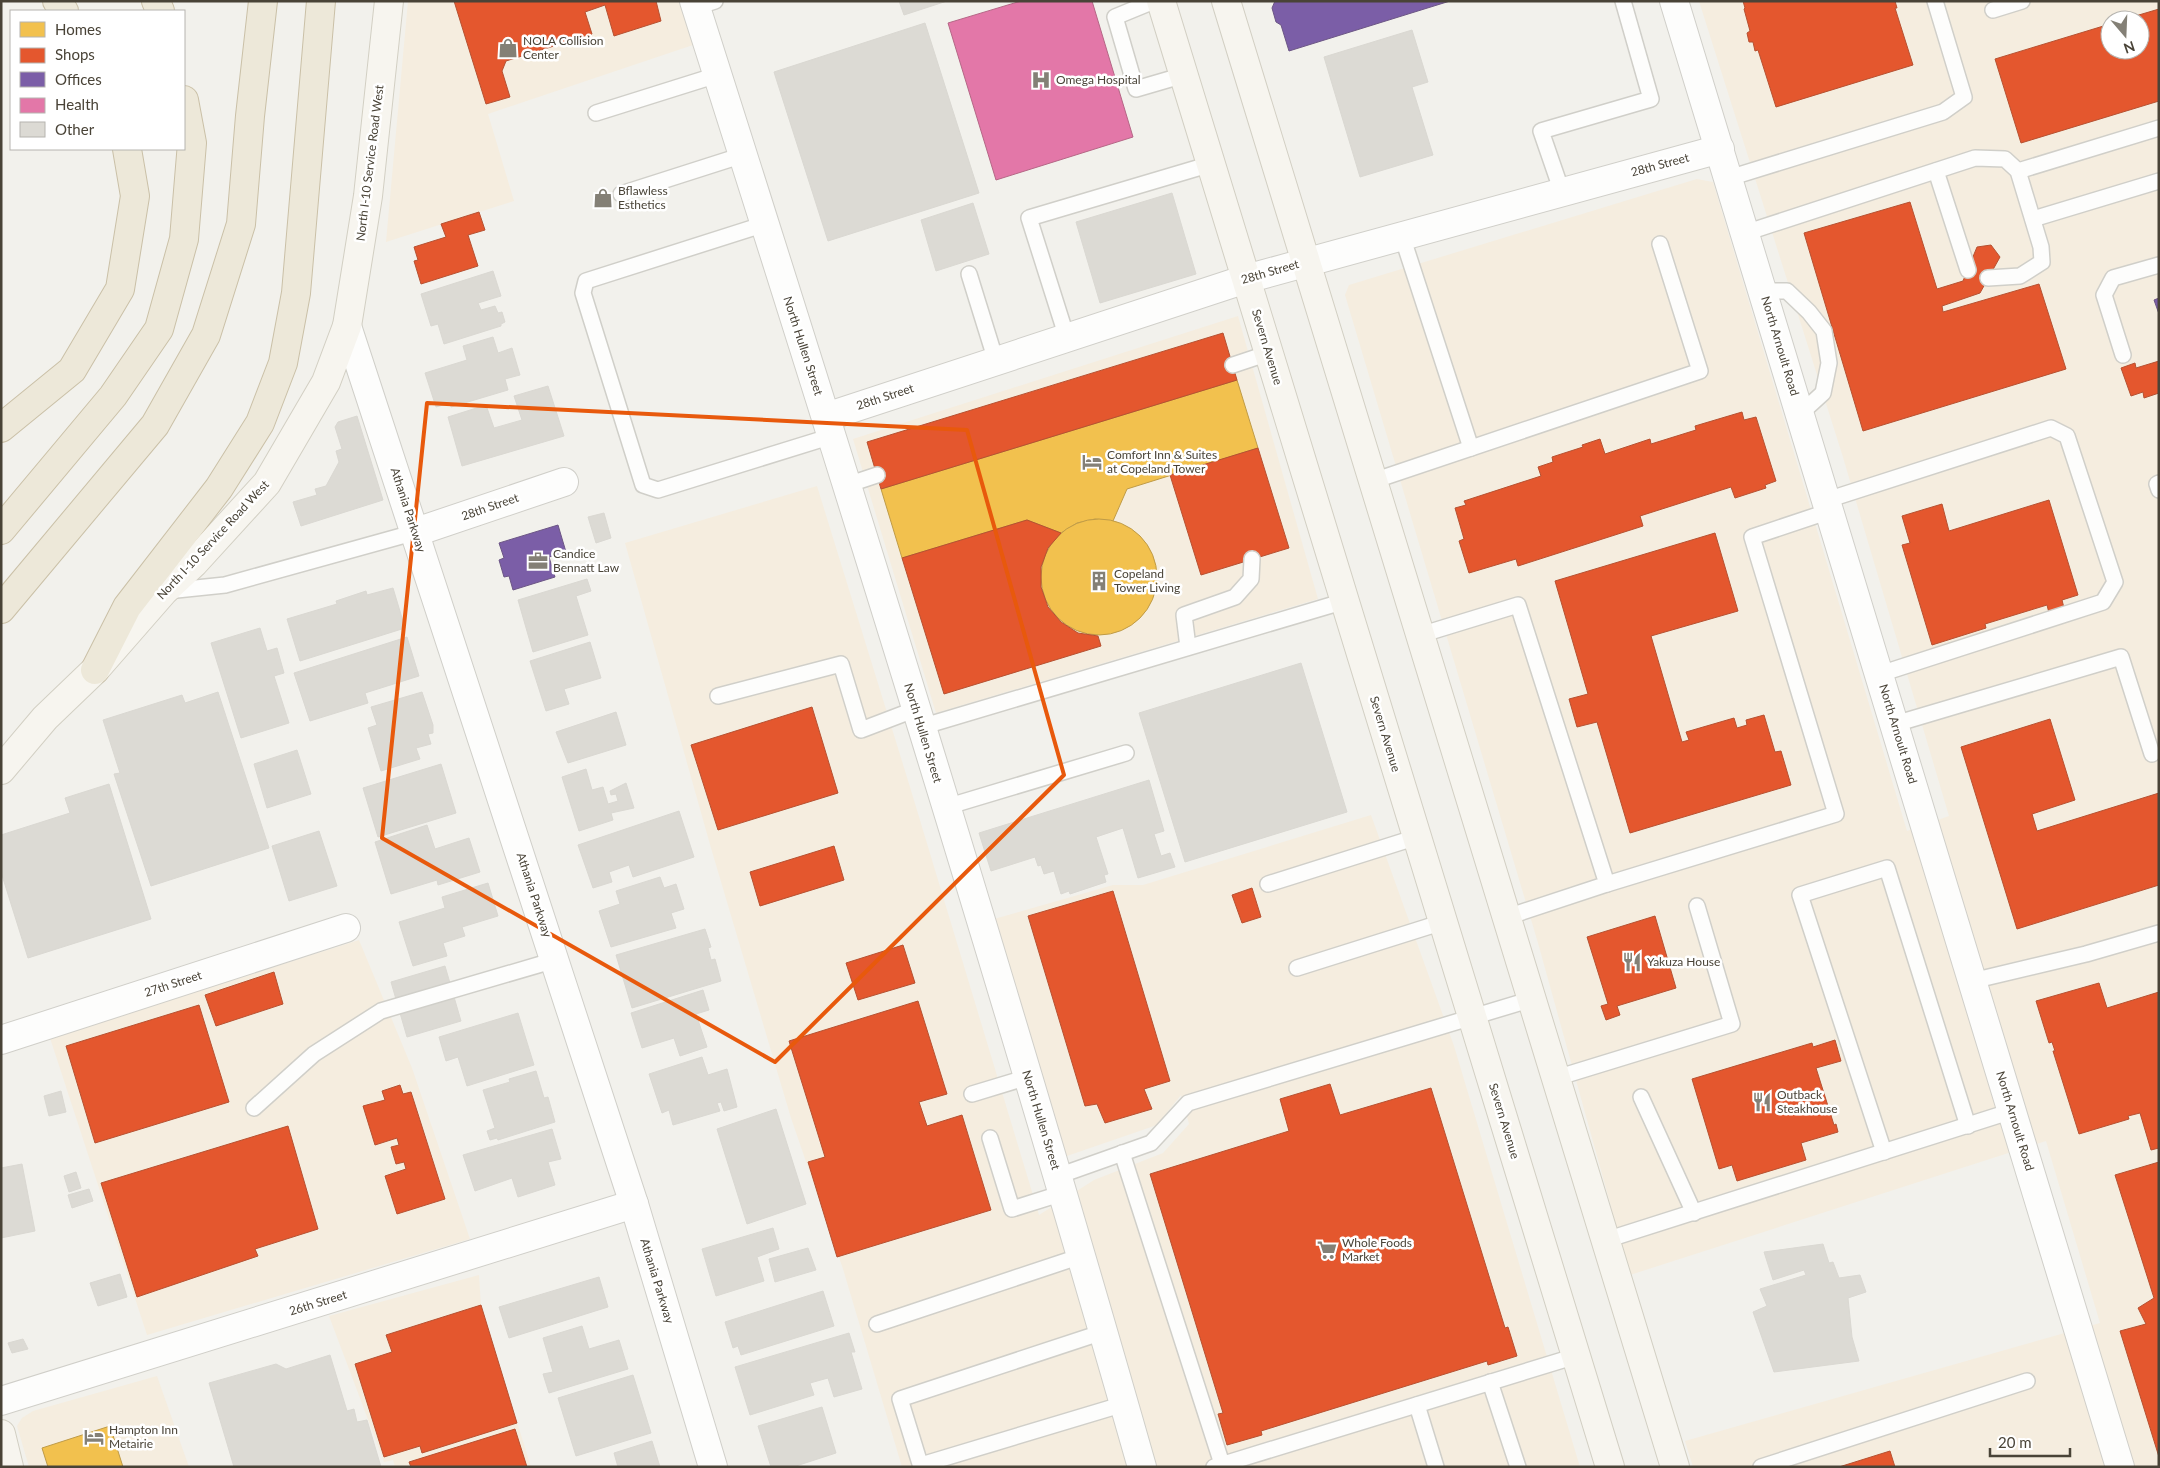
<svg xmlns="http://www.w3.org/2000/svg" width="2160" height="1468" font-family="Lato,sans-serif">
<rect width="100%" height="100%" fill="#f2f1ec"/>
<g fill="#f5eddf" fill-rule="evenodd">
<polygon points="408,1 679,1 693,45 488,114 514,201 386,242"/>
<path d="M1699 1H2159V1467H1693L1685 1441 2100 1323 2046 1141 1630 1275 1538 943 1345 295 1349 285 1664 189 1697 179 1713 182 1907 831 1949 816 1842 454ZM2110 20H2140V50H2110Z"/>
<polygon points="1238,316 1318,599 936,713 853,439"/>
<polygon points="817,486 910,787 1039,1215 1094,1180 1163,1153 1189,1124 1181,1095 1157,1125 1064,1157 994,919 1113,885 1143,885 1371,815 1454,1046 1580,1467 902,1467 843,1269 791,1118 711,848 625,543"/>
<polygon points="359,940 412,1068 470,1239 147,1335 50,1038"/>
<polygon points="479,1275 481,1306 531,1467 395,1467 393,1460 384,1462 329,1316"/>
<polygon points="157,1376 189,1467 29,1467 17,1426 22,1418 33,1411"/>
</g>
<g fill="#f2c14e" stroke="#bf9b47">
<polygon points="1237,380 1258,448 1127,489 1113,521 1095,519 1077,523 1061,533 1027,520 902,558 881,489"/>
<circle cx="1099" cy="577" r="58"/>
<polygon points="110,1426 123,1467 48,1467 42,1448"/>
</g>
<g fill="#e4572e" stroke="#b65131">
<polygon points="454,1 656,1 661,21 614,36 605,5 585,12 592,34 506,61 502,71 510,97 486,104"/>
<polygon points="1743,1 1895,1 1897,8 1895,8 1913,65 1776,107 1758,50 1755,51 1753,42 1749,42 1747,33 1750,31 1744,9 1745,8"/>
<polygon points="2159,9 2159,101 2021,143 1995,59 2110,24 2110,50 2140,50 2140,20 2122,20"/>
<polygon points="1910,202 1937,289 1963,281 1977,247 1991,245 2000,257 1980,293 1942,306 1943,312 2039,284 2066,369 1863,431 1804,233"/>
<polygon points="479,212 485,230 468,235 478,266 421,284 414,261 418,260 414,247 446,237 441,224"/>
<polygon points="1223,333 1237,380 881,489 867,442"/>
<polygon points="2159,361 2159,393 2144,398 2143,392 2131,396 2121,368 2135,363 2136,368"/>
<polygon points="1742,412 1744,420 1756,417 1776,481 1765,485 1766,488 1735,498 1731,487 1640,516 1643,526 1518,566 1516,559 1469,573 1459,541 1464,539 1455,508 1466,505 1464,501 1541,476 1538,467 1553,462 1552,457 1583,447 1582,445 1600,439 1605,454 1650,439 1651,444 1696,430 1695,426"/>
<polygon points="1258,448 1289,548 1201,575 1170,475"/>
<polygon points="2049,500 2078,595 2062,600 2064,608 2049,613 2047,605 1985,624 1986,628 1932,645 1902,545 1910,543 1902,516 1942,504 1949,531"/>
<polygon points="1027,520 1061,533 1048,548 1041,567 1041,587 1048,607 1061,622 1078,633 1098,636 1101,646 944,694 902,558"/>
<polygon points="1715,533 1738,611 1651,636 1682,742 1689,740 1686,732 1734,718 1737,728 1747,725 1746,720 1764,715 1775,752 1781,751 1791,785 1630,833 1597,722 1577,727 1569,699 1588,694 1555,581"/>
<polygon points="812,707 838,793 718,830 691,745"/>
<polygon points="2050,719 2075,800 2032,814 2037,831 2159,793 2159,885 2017,929 1961,747"/>
<polygon points="834,846 844,880 760,906 750,872"/>
<polygon points="1252,888 1261,917 1242,923 1232,895"/>
<polygon points="1113,891 1170,1081 1144,1089 1152,1109 1105,1123 1097,1104 1085,1106 1028,916"/>
<polygon points="1655,916 1676,988 1617,1006 1620,1015 1606,1020 1601,1006 1608,1004 1587,937"/>
<polygon points="903,945 915,983 858,1000 846,963"/>
<polygon points="274,972 283,1004 216,1026 205,995"/>
<polygon points="2099,983 2107,1008 2159,992 2159,1148 2151,1150 2140,1113 2128,1116 2129,1119 2079,1134 2053,1051 2055,1051 2052,1042 2049,1043 2036,1001"/>
<polygon points="918,1001 947,1094 919,1102 927,1126 962,1115 991,1210 837,1257 808,1162 825,1157 789,1041"/>
<polygon points="199,1005 229,1102 95,1143 66,1046"/>
<polygon points="1835,1040 1841,1061 1816,1068 1834,1125 1836,1124 1838,1132 1801,1143 1806,1160 1737,1181 1732,1165 1719,1169 1692,1079 1812,1043 1813,1047"/>
<polygon points="1330,1084 1340,1115 1431,1088 1505,1328 1508,1327 1517,1356 1488,1365 1487,1361 1261,1431 1262,1435 1227,1445 1218,1414 1223,1413 1150,1174 1289,1131 1280,1099"/>
<polygon points="400,1085 403,1094 411,1092 445,1199 397,1214 385,1176 406,1169 404,1162 396,1164 391,1147 399,1145 397,1138 375,1145 363,1106 385,1100 382,1091"/>
<polygon points="288,1126 318,1229 255,1249 258,1256 137,1297 101,1183"/>
<polygon points="2159,1162 2159,1457 2120,1331 2146,1324 2138,1308 2154,1298 2115,1175"/>
<polygon points="481,1305 517,1423 422,1453 420,1446 384,1457 355,1364 392,1352 386,1335"/>
<polygon points="515,1429 527,1467 411,1467 409,1462"/>
<polygon points="1890,1451 1895,1467 1839,1467"/>
</g>
<g fill="#7b5ea7" stroke="#6c5685">
<polygon points="1275,1 1450,1 1289,51 1281,25 1276,22 1272,8"/>
<polygon points="2159,298 2159,314 2154,300"/>
<polygon points="558,525 566,552 549,557 555,577 513,590 509,576 504,577 499,560 504,558 499,543"/>
</g>
<polygon fill="#e377a8" stroke="#b56786" points="1021,1 1092,1 1133,137 996,180 948,23"/>
<g fill="#dcdad4" stroke="#dad8d2">
<polygon points="899,1 947,1 904,15"/>
<polygon points="925,23 979,193 828,241 774,72"/>
<polygon points="1412,30 1428,82 1412,87 1433,155 1360,177 1324,57"/>
<polygon points="1172,193 1196,274 1100,303 1076,222"/>
<polygon points="973,203 989,254 936,271 921,220"/>
<polygon points="493,271 501,296 478,303 481,310 495,306 498,313 502,312 505,322 501,324 501,326 444,344 438,324 431,326 421,294"/>
<polygon points="493,337 498,353 512,348 520,375 505,379 508,390 451,407 450,403 436,407 425,373 467,360 463,346"/>
<polygon points="548,386 564,436 462,466 448,417 486,405 494,428 522,420 514,396"/>
<polygon points="357,416 383,500 301,526 293,502 317,495 315,489 326,486 339,462 336,451 342,449 335,427 338,422"/>
<polygon points="604,513 611,538 596,543 588,517"/>
<polygon points="587,579 591,591 576,596 588,635 533,652 518,600"/>
<polygon points="393,588 405,628 300,661 287,619 337,604 336,601 366,591 367,595"/>
<polygon points="260,628 267,651 277,648 284,673 274,676 289,723 241,738 211,643"/>
<polygon points="407,637 419,676 365,693 368,703 310,721 294,673"/>
<polygon points="590,642 601,678 564,689 569,704 546,711 530,661"/>
<polygon points="1301,663 1347,812 1185,862 1139,713"/>
<polygon points="218,692 269,848 151,886 114,774 120,773 103,720 182,695 185,703"/>
<polygon points="422,692 433,725 433,733 428,734 431,744 416,748 420,759 381,771 368,728 377,725 371,707"/>
<polygon points="616,712 626,745 568,763 556,732"/>
<polygon points="297,750 311,794 267,808 254,764"/>
<polygon points="441,764 456,813 378,837 363,788"/>
<polygon points="586,769 592,790 603,787 608,804 618,801 616,794 611,795 610,791 626,783 634,808 611,813 613,820 579,831 562,777"/>
<polygon points="1149,780 1164,831 1154,834 1161,856 1170,853 1175,867 1138,878 1123,828 1096,837 1108,874 1104,875 1106,882 1070,894 1069,891 1061,894 1054,871 1044,874 1041,865 1038,866 1035,857 991,871 979,833"/>
<polygon points="109,784 151,919 28,958 1,872 1,835 70,813 65,798"/>
<polygon points="679,811 694,857 633,877 629,865 609,872 612,882 593,888 578,845"/>
<polygon points="427,825 435,849 469,838 480,872 438,885 437,880 391,894 375,842"/>
<polygon points="319,831 337,886 289,901 272,846"/>
<polygon points="660,877 664,888 676,884 684,909 671,913 676,928 611,947 599,911 620,904 616,891"/>
<polygon points="488,883 498,916 462,927 465,936 443,943 447,956 413,966 399,922 445,908 442,897"/>
<polygon points="705,929 711,947 708,948 711,960 715,959 721,981 632,1008 616,955"/>
<polygon points="445,966 461,1021 407,1037 391,982"/>
<polygon points="703,990 709,1010 696,1014 707,1047 680,1056 674,1038 642,1048 631,1013"/>
<polygon points="518,1013 534,1065 467,1086 458,1057 446,1061 439,1037"/>
<polygon points="702,1057 708,1075 727,1069 737,1107 724,1111 721,1102 717,1103 720,1111 673,1125 669,1110 662,1113 649,1074"/>
<polygon points="536,1071 544,1098 548,1097 555,1122 498,1140 497,1138 490,1140 487,1131 495,1128 483,1090 510,1082 509,1079"/>
<polygon points="61,1091 66,1112 49,1116 44,1096"/>
<polygon points="776,1109 806,1204 747,1224 717,1129"/>
<polygon points="552,1129 561,1159 548,1162 555,1185 518,1197 512,1178 475,1191 463,1155"/>
<polygon points="22,1164 35,1231 1,1238 1,1168"/>
<polygon points="76,1172 81,1188 69,1192 64,1176"/>
<polygon points="89,1189 93,1201 72,1208 68,1195"/>
<polygon points="773,1228 779,1249 757,1257 764,1281 716,1296 702,1249"/>
<polygon points="1823,1244 1829,1263 1833,1262 1839,1278 1860,1275 1866,1292 1848,1298 1852,1337 1859,1361 1774,1372 1753,1312 1767,1306 1760,1289 1806,1275 1804,1270 1773,1280 1764,1252"/>
<polygon points="808,1248 816,1270 775,1282 769,1259"/>
<polygon points="120,1274 127,1297 98,1306 90,1283"/>
<polygon points="599,1277 608,1307 509,1338 499,1307"/>
<polygon points="823,1291 834,1326 741,1355 738,1346 733,1348 725,1322"/>
<polygon points="582,1326 589,1349 619,1340 628,1369 549,1393 543,1374 553,1372 543,1338"/>
<polygon points="849,1333 855,1352 851,1352 862,1389 834,1397 828,1378 810,1383 814,1395 750,1415 735,1367"/>
<polygon points="23,1339 28,1349 12,1353 8,1343"/>
<polygon points="330,1355 347,1411 354,1409 357,1422 367,1420 381,1467 234,1467 209,1383 276,1364 286,1369"/>
<polygon points="633,1375 651,1433 576,1456 558,1398"/>
<polygon points="822,1407 836,1453 793,1467 771,1467 758,1426"/>
<polygon points="652,1441 660,1467 618,1467 614,1453"/>
</g>
<g fill="none" stroke-linecap="round" stroke-linejoin="round">
<defs>
<g id="lane">
<polyline points="1154,1 1115,17 1136,89 1184,75"/>
<polyline points="696,7 715,1"/>
<polyline points="1993,10 2022,1"/>
<polyline points="596,113 717,75"/>
<polyline points="1936,171 1968,270"/>
<polyline points="2018,171 2159,128"/>
<polyline points="1729,178 1943,112 1964,97 1935,1"/>
<polyline points="1562,192 1541,131 1651,99 1623,1"/>
<polyline points="621,194 743,155"/>
<polyline points="2033,219 2159,181"/>
<polyline points="765,224 586,281 583,293 643,485 658,490 832,436"/>
<polyline points="1745,233 1975,158 2005,159 2018,171 2041,247 2042,262 2020,276 1988,278"/>
<polyline points="1402,236 1471,448"/>
<polyline points="969,274 996,361"/>
<polyline points="1763,291 1787,291 1809,312 1824,331 1829,363 1823,393 1800,414"/>
<polyline points="1067,338 1029,218 1211,164"/>
<polyline points="2123,355 2104,295 2113,278 2159,265"/>
<polyline points="1233,365 1269,353"/>
<polyline points="1373,481 1700,371 1660,244"/>
<polyline points="2159,483 2157,484 2159,490"/>
<polyline points="847,485 877,475"/>
<polyline points="1827,500 2051,428 2067,436 2115,582 2103,602 1880,674"/>
<polyline points="167,591 225,585 416,532"/>
<polyline points="1420,635 1518,605 1607,884 1507,917"/>
<polyline points="1188,647 1184,615 1235,597 1251,579 1252,559"/>
<polyline points="718,696 841,664 861,730 916,709"/>
<polyline points="1895,724 2121,657 2152,754"/>
<polyline points="921,727 1345,601"/>
<polyline points="946,807 1126,753"/>
<polyline points="1268,884 1417,837"/>
<polyline points="1607,884 1836,814 1752,537 1830,511"/>
<polyline points="1297,968 1443,922"/>
<polyline points="1972,981 2086,954 2159,933"/>
<polyline points="1556,1078 1732,1024 1697,906"/>
<polyline points="972,1094 1028,1077"/>
<polyline points="1641,1097 1694,1213"/>
<polyline points="254,1108 314,1054 381,1011 555,960"/>
<polyline points="990,1138 1012,1209 1063,1193"/>
<polyline points="1884,1152 1800,895 1887,868 1968,1126"/>
<polyline points="1122,1153 1222,1464"/>
<polyline points="1058,1176 1151,1143 1188,1103 1532,999"/>
<polyline points="1606,1240 2012,1111"/>
<polyline points="877,1324 1081,1256"/>
<polyline points="1490,1382 1518,1467"/>
<polyline points="1417,1405 1436,1467"/>
<polyline points="921,1465 1124,1404"/>
<polyline points="921,1467 900,1399 1103,1332"/>
<polyline points="1214,1467 1576,1356"/>
<polyline points="1761,1467 2027,1381"/>
</g>
<g id="street">
<path d="M694 1C849 488 1002 976 1142 1467"/>
<polyline points="1674,1 2120,1467"/>
<polyline points="347,326 634,1204 713,1467"/>
<polyline points="826,417 1246,279 1720,149"/>
<polyline points="416,532 564,482"/>
<polyline points="1,1040 346,928"/>
<polyline points="1,1401 634,1204"/>
</g>
<g id="secondary">
<polyline points="1161,1 1610,1467"/>
<polyline points="1226,1 1675,1467"/>
<polyline points="1,770 45,718 95,670 164,591 194,563 267,483 326,382 347,326 368,196 389,1"/>
<polyline points="1,1434 9,1467"/>
</g>
<g id="highway">
<polyline points="57,1 64,11"/>
<polyline points="156,1 160,11"/>
<polyline points="1,428 72,370 120,289 135,196 127,149"/>
<polyline points="1,530 113,396 159,329 184,239 192,143 184,100"/>
<polyline points="1,609 155,425 206,335 241,224 250,116 263,1"/>
<polyline points="95,670 127,607 219,488 260,423 283,363 296,293 321,1"/>
</g>
</defs>
<use href="#lane" stroke="#d0cfc9" stroke-width="18"/>
<use href="#street" stroke="#d0cfc9" stroke-width="30"/>
<use href="#secondary" stroke="#d2cfc3" stroke-width="30"/>
<use href="#highway" stroke="#cac0a7" stroke-width="30"/>
<use href="#lane" stroke="#fdfdfc" stroke-width="15"/>
<use href="#street" stroke="#fdfdfc" stroke-width="28"/>
<use href="#secondary" stroke="#f7f5ef" stroke-width="28"/>
<use href="#highway" stroke="#ede8d9" stroke-width="28"/>
</g>
<path fill="none" stroke="#e8590c" stroke-width="4" stroke-linejoin="round" d="M427 403 967 430 1064 775 775 1062 382 838Z"/>
<defs>
<symbol id="shop-bare" viewBox="-9 -9 18 18"><path d="M-5-2.5h2.3a2.7 3.5 0 0 1 5.4 0H5L5.5 6h-11ZM-1.5-2.5h3a1.5 2.3 0 0 0-3 0Z" fill="#848076" stroke="#fff" stroke-width="2.5" paint-order="stroke"/></symbol>
<symbol id="hospital-bare" viewBox="-9 -9 18 18"><path d="M-5-5h3v3.5h4V-5h3V5h-3V1.5h-4V5h-3Z" fill="#848076" stroke="#fff" stroke-width="2.5" paint-order="stroke"/></symbol>
<symbol id="hotel-bare" viewBox="-9 -9 18 18"><path d="M-6-4.5h1.5V1H6V5H4.5V3h-9V5H-6ZM-4 0a1.8 1.8 0 1 1 3.6 0ZM.5 0V-2.5h3Q6-2.5 6 0Z" fill="#848076" stroke="#fff" stroke-width="2.5" paint-order="stroke"/></symbol>
<symbol id="office-bare" viewBox="-9 -9 18 18"><path d="M-6-3h4V-5.5h4V-3h4V5H-6ZM-1-4.5V-3h2v-1.5ZM-6 0V1H6V0Z" fill="#848076" stroke="#fff" stroke-width="2.5" paint-order="stroke"/></symbol>
<symbol id="building-bare" viewBox="-9 -9 18 18"><path d="M-4-6H4V6H1V3H-1V6H-4ZM-2.5-4.3h1.7v1.8h-1.7ZM.8-4.3h1.7v1.8H.8ZM-2.5-1h1.7V.8h-1.7ZM.8-1h1.7V.8H.8Z" fill="#848076" stroke="#fff" stroke-width="2.5" paint-order="stroke"/></symbol>
<symbol id="restaurant-bare" viewBox="-9 -9 18 18"><path d="M-5-6h1v4h1v-4h1v4h1v-4h1v5L-1.5 .5V6h-2V.5L-5-1ZM5-6V6H3V1.5H1.5Q1.5-4 5-6Z" fill="#848076" stroke="#fff" stroke-width="2.5" paint-order="stroke"/></symbol>
<symbol id="supermarket-bare" viewBox="-9 -9 18 18"><path d="M-6-5.5h2.5l.6 2H6L4.5 2H-2.5L-4.4-4H-6ZM-1.5 3.2a1.3 1.3 0 1 0 .1 0ZM3 3.2a1.3 1.3 0 1 0 .1 0Z" fill="#848076" stroke="#fff" stroke-width="2.5" paint-order="stroke"/></symbol>
</defs>
<g fill-rule="evenodd">
<use href="#shop-bare" x="494" y="34" width="28" height="28"/>
<use href="#hospital-bare" x="1027" y="66" width="28" height="28"/>
<use href="#shop-bare" x="589" y="184" width="28" height="28"/>
<use href="#hotel-bare" x="1078" y="448" width="28" height="28"/>
<use href="#office-bare" x="524" y="547" width="28" height="28"/>
<use href="#building-bare" x="1085" y="567" width="28" height="28"/>
<use href="#restaurant-bare" x="1618" y="948" width="28" height="28"/>
<use href="#restaurant-bare" x="1748" y="1088" width="28" height="28"/>
<use href="#supermarket-bare" x="1313" y="1236" width="28" height="28"/>
<use href="#hotel-bare" x="80" y="1423" width="28" height="28"/>
</g>
<g text-anchor="middle" stroke-width="5" stroke-linejoin="round" paint-order="stroke">
<g font-size="12" fill="#494337" stroke="#fff" text-anchor="start">
<text x="523" y="45">NOLA Collision<tspan x="523" dy="14">Center</tspan></text>
<text x="1056" y="84">Omega Hospital</text>
<text x="618" y="195">Bflawless<tspan x="618" dy="14">Esthetics</tspan></text>
<text x="1107" y="459">Comfort Inn &amp; Suites<tspan x="1107" dy="14">at Copeland Tower</tspan></text>
<text x="553" y="558">Candice<tspan x="553" dy="14">Bennatt Law</tspan></text>
<text x="1114" y="578">Copeland<tspan x="1114" dy="14">Tower Living</tspan></text>
<text x="1647" y="966">Yakuza House</text>
<text x="1777" y="1099">Outback<tspan x="1777" dy="14">Steakhouse</tspan></text>
<text x="1342" y="1247">Whole Foods<tspan x="1342" dy="14">Market</tspan></text>
<text x="109" y="1434">Hampton Inn<tspan x="109" dy="14">Metairie</tspan></text>
</g>
<g font-size="12" fill="#494337" stroke="#fff">
<text transform="translate(370 163) rotate(-83)" y="4">North I-10 Service Road West</text>
<text transform="translate(1660 165) rotate(-15)" y="4">28th Street</text>
<text transform="translate(1270 272) rotate(-16)" y="4">28th Street</text>
<text transform="translate(803 346) rotate(72)" y="4">North Hullen Street</text>
<text transform="translate(1780 346) rotate(73)" y="4">North Arnoult Road</text>
<text transform="translate(1267 347) rotate(73)" y="4">Severn Avenue</text>
<text transform="translate(885 397) rotate(-18)" y="4">28th Street</text>
<text transform="translate(490 507) rotate(-19)" y="4">28th Street</text>
<text transform="translate(408 510) rotate(72)" y="4">Athania Parkway</text>
<text transform="translate(213 540) rotate(-47)" y="4">North I-10 Service Road West</text>
<text transform="translate(923 733) rotate(73)" y="4">North Hullen Street</text>
<text transform="translate(1385 734) rotate(73)" y="4">Severn Avenue</text>
<text transform="translate(1898 734) rotate(73)" y="4">North Arnoult Road</text>
<text transform="translate(534 895) rotate(72)" y="4">Athania Parkway</text>
<text transform="translate(173 984) rotate(-18)" y="4">27th Street</text>
<text transform="translate(1041 1120) rotate(73)" y="4">North Hullen Street</text>
<text transform="translate(1504 1121) rotate(73)" y="4">Severn Avenue</text>
<text transform="translate(2015 1121) rotate(73)" y="4">North Arnoult Road</text>
<text transform="translate(657 1281) rotate(73)" y="4">Athania Parkway</text>
<text transform="translate(318 1303) rotate(-17)" y="4">26th Street</text>
</g>
</g>
<rect width="2160" height="1468" fill="none" stroke="#494337" stroke-width="5"/>
<rect x="10" y="10" width="175" height="140" fill="#ffffff" stroke="#b6b4af"/>
<rect x="20" y="22" width="25" height="15" fill="#f2c14e" stroke="#b6b4af"/>
<text x="55" y="35" font-size="15" fill="#494337">Homes</text>
<rect x="20" y="48" width="25" height="15" fill="#e4572e" stroke="#b6b4af"/>
<text x="55" y="60" font-size="15" fill="#494337">Shops</text>
<rect x="20" y="72" width="25" height="15" fill="#7b5ea7" stroke="#b6b4af"/>
<text x="55" y="85" font-size="15" fill="#494337">Offices</text>
<rect x="20" y="98" width="25" height="15" fill="#e377a8" stroke="#b6b4af"/>
<text x="55" y="110" font-size="15" fill="#494337">Health</text>
<rect x="20" y="122" width="25" height="15" fill="#dcdad4" stroke="#b6b4af"/>
<text x="55" y="135" font-size="15" fill="#494337">Other</text>
<g transform="translate(2125 35) rotate(161)"><circle r="24" fill="#ffffff" stroke="#b6b4af"/>
<path d="M0-4L9 19L0 12L-9 19Z" fill="#848076"/>
<text y="-8" font-size="14" font-weight="bold" text-anchor="middle" fill="#494337">N</text>
</g>
<path d="M1990 1448v8h80v-8" fill="none" stroke="#494337" stroke-width="2.5"/>
<text x="1998" y="1448" font-size="15" fill="#494337" stroke="#ffffff" stroke-width="4" paint-order="stroke">20 m</text>
</svg>
